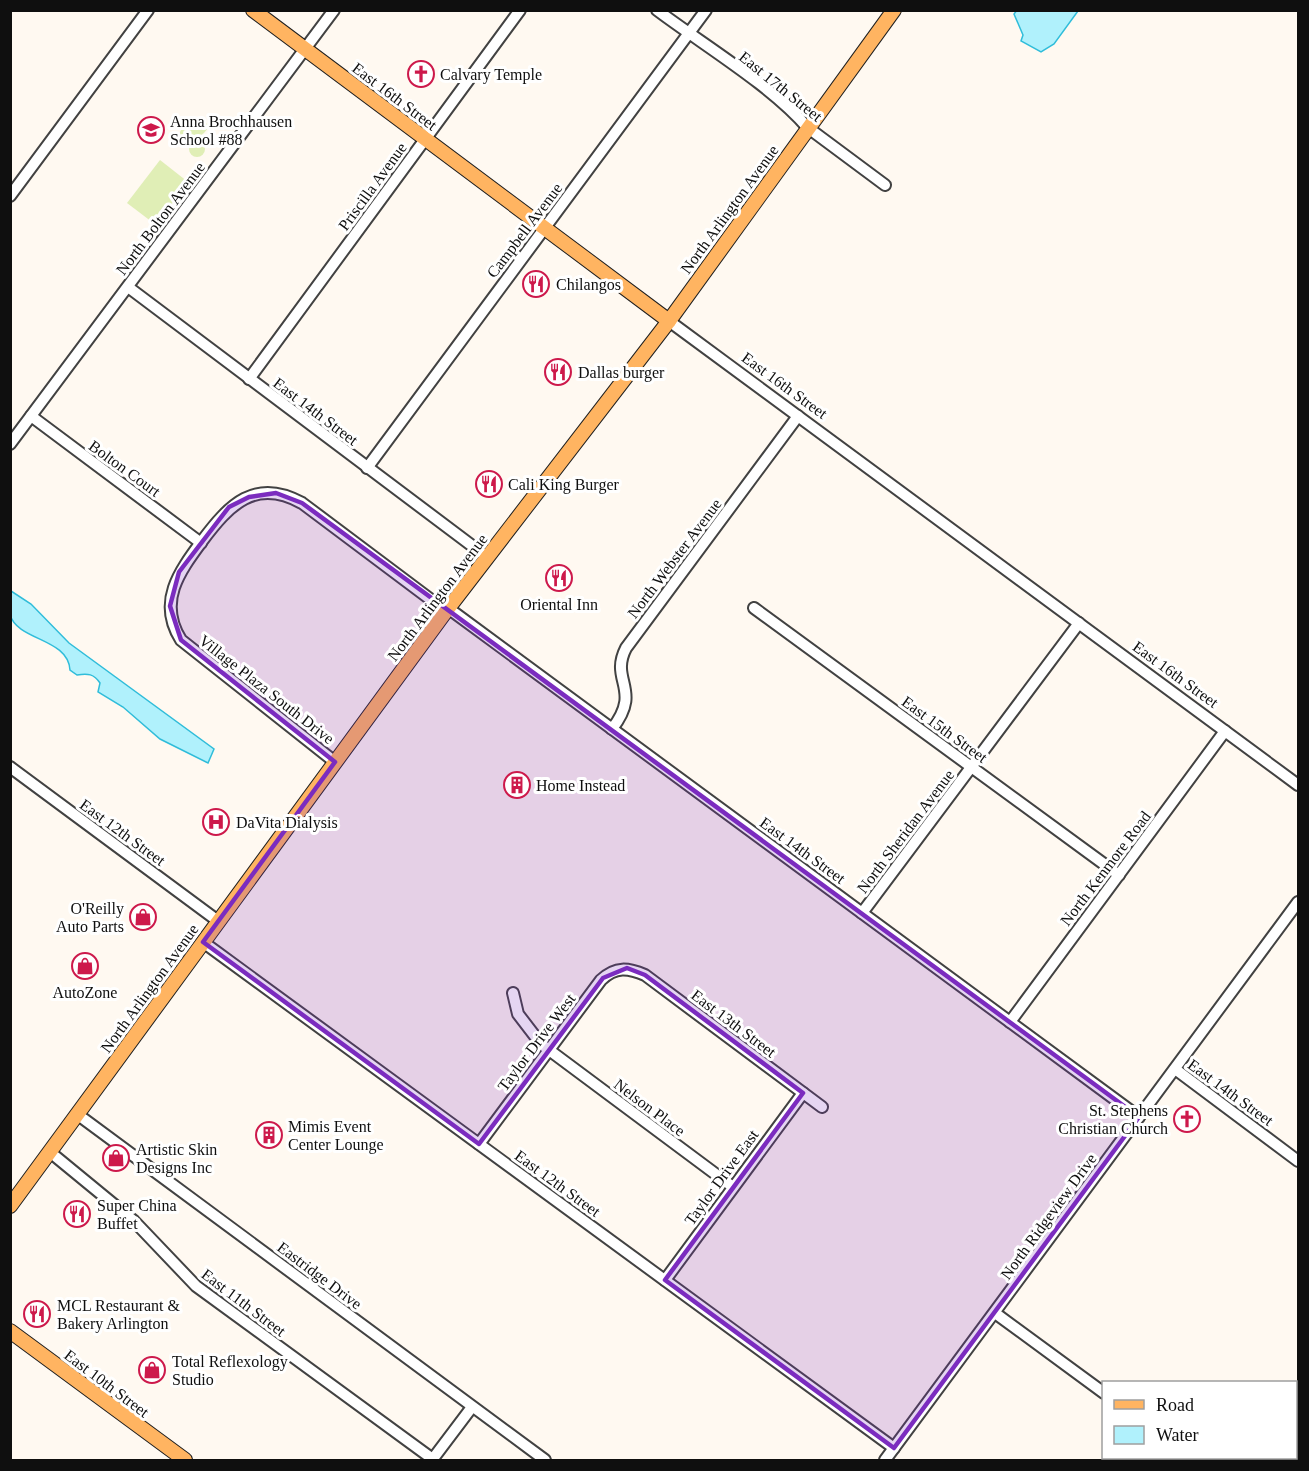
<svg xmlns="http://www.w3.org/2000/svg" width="1309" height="1471" font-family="'Times New Roman',serif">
<rect width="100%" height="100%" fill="#fff9f1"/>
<g fill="#e0eeb6">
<polygon points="198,117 210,126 204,133 188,144 182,141 179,134 182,128 193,124"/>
<circle cx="197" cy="149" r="8"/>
<polygon points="160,160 188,182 156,225 127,203"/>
</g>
<g fill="#b0f1fc" stroke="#30bdda" stroke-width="1.5">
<polygon points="1017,10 1078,10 1078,11 1054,44 1041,52 1021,41 1023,35 1014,14"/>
<path d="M11 591 31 604 69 643 214 749 208 763 160 739 123 707 98 692 100 683C94 674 88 673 77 675L70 670C68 638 18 641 10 615 9 608 10 598 11 591Z"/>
</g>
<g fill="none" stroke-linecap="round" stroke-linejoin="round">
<defs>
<g id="minor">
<path d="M657 10C702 44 772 86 807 127L885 185"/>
<polyline points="10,196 148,10"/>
<polyline points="128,287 487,557"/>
<polyline points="669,321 1298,785"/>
<polyline points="249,379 520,10"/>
<polyline points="31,416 201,543"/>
<polyline points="10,444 334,10"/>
<polyline points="367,468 706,10"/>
<polyline points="448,608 1139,1117"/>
<polyline points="754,608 1119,875"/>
<path d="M612 729C643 689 609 681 626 648L798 416"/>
<path d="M335 762 181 640C157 602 179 572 202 541 229 505 255 477 302 503L446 611"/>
<polyline points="10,767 218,921"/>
<polyline points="862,913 1079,623"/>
<polyline points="203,942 894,1448"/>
<polyline points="513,993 518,1014 541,1044 733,1187"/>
<polyline points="1010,1022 1225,731"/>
<polyline points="1175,1069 1298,1161"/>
<polyline points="77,1114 545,1460"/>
<path d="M479 1144 601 980C616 966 628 968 645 975L822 1107"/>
<polyline points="50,1152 134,1221 196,1286 434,1460"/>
<polyline points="665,1280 803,1093"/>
<polyline points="995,1313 1104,1393"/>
<polyline points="1192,1458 1196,1460"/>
<polyline points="432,1460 472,1407"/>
<polyline points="885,1460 1298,902"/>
</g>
<g id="major">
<polyline points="253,10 669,321"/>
<polyline points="10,1206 446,611 669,321 894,10"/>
<polyline points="10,1331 185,1460"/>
</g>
</defs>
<use href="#minor" stroke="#424242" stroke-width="14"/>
<use href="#major" stroke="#202020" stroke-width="16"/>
<use href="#minor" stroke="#fff" stroke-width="10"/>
<use href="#major" stroke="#ffb461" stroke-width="14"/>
</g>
<path fill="#7b2cbf" fill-opacity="0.2" stroke="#7b2cbf" stroke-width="4.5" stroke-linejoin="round" d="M276 493 302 503 1139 1117 894 1448 665 1280 803 1093 645 975 627 968 603 978 479 1144 203 942 335 762 181 640 170 606 179 572 229 507 249 497Z"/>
<defs>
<symbol id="church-ring" viewBox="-11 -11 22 22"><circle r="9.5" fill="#fff" stroke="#cd194b" stroke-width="1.5"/><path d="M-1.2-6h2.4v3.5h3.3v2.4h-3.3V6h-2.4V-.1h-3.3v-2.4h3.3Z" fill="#cd194b"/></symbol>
<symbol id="school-ring" viewBox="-11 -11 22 22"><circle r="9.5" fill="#fff" stroke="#cd194b" stroke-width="1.5"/><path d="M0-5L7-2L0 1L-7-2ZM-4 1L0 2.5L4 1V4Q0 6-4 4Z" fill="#cd194b"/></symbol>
<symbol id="restaurant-ring" viewBox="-11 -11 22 22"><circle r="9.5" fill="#fff" stroke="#cd194b" stroke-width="1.5"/><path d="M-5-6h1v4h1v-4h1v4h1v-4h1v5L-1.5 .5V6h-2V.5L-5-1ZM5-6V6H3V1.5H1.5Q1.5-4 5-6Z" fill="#cd194b"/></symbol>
<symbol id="building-ring" viewBox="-11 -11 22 22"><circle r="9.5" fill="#fff" stroke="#cd194b" stroke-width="1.5"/><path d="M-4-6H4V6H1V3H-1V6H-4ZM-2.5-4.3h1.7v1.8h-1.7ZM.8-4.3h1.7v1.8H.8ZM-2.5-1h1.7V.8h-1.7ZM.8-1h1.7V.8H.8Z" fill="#cd194b"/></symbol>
<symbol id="hospital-ring" viewBox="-11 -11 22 22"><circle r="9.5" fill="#fff" stroke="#cd194b" stroke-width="1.5"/><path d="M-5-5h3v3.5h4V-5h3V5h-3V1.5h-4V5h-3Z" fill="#cd194b"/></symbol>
<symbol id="shop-ring" viewBox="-11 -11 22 22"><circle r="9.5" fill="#fff" stroke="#cd194b" stroke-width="1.5"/><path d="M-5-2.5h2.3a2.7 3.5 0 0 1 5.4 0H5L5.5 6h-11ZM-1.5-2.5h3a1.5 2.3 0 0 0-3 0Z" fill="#cd194b"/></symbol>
</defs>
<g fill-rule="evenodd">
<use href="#church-ring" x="406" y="59" width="30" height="30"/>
<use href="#school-ring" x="136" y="115" width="30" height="30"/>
<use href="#restaurant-ring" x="521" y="269" width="30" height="30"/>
<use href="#restaurant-ring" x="543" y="357" width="30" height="30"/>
<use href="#restaurant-ring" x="474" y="469" width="30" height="30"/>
<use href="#restaurant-ring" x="544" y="563" width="30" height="30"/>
<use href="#building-ring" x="502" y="770" width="30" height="30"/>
<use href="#hospital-ring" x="201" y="807" width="30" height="30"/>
<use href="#shop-ring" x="128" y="902" width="30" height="30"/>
<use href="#shop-ring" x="70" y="951" width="30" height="30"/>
<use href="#church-ring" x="1172" y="1104" width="30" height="30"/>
<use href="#building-ring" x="254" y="1120" width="30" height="30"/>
<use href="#shop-ring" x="101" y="1143" width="30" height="30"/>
<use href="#restaurant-ring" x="62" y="1199" width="30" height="30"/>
<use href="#restaurant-ring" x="22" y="1299" width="30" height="30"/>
<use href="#shop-ring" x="137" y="1355" width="30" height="30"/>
</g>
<g text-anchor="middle" stroke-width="6" stroke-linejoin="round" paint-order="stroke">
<g font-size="16" fill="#0f0f0f" stroke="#fff" text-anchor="start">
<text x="440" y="80">Calvary Temple</text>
<text x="170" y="127">Anna Brochhausen<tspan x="170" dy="18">School #88</tspan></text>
<text x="556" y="290">Chilangos</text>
<text x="578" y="378">Dallas burger</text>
<text x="508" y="490">Cali King Burger</text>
<text x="559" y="610" text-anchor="middle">Oriental Inn</text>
<text x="536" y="791">Home Instead</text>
<text x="236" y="828">DaVita Dialysis</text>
<text x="124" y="914" text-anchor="end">O'Reilly<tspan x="124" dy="18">Auto Parts</tspan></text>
<text x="85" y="998" text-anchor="middle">AutoZone</text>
<text x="1168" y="1116" text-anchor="end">St. Stephens<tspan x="1168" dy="18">Christian Church</tspan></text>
<text x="288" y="1132">Mimis Event<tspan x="288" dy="18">Center Lounge</tspan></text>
<text x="136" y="1155">Artistic Skin<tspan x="136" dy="18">Designs Inc</tspan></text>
<text x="97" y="1211">Super China<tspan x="97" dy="18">Buffet</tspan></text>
<text x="57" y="1311">MCL Restaurant &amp;<tspan x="57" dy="18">Bakery Arlington</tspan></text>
<text x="172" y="1367">Total Reflexology<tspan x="172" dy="18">Studio</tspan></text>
</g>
<g font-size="16" fill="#0f0f0f" stroke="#fff">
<text transform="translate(781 86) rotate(39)" y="6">East 17th Street</text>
<text transform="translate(395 96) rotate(37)" y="6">East 16th Street</text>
<text transform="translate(372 186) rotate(-54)" y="6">Priscilla Avenue</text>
<text transform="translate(729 209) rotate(-54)" y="6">North Arlington Avenue</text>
<text transform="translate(160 218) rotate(-53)" y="6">North Bolton Avenue</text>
<text transform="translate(524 230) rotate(-53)" y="6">Campbell Avenue</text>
<text transform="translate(785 385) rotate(36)" y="6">East 16th Street</text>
<text transform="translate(316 411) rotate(37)" y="6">East 14th Street</text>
<text transform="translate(125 468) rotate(36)" y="6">Bolton Court</text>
<text transform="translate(674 558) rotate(-53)" y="6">North Webster Avenue</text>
<text transform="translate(437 597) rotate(-53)" y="6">North Arlington Avenue</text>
<text transform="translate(1176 674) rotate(36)" y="6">East 16th Street</text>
<text transform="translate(267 689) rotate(38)" y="6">Village Plaza South Drive</text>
<text transform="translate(945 729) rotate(36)" y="6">East 15th Street</text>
<text transform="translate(905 831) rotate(-53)" y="6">North Sheridan Avenue</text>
<text transform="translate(123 832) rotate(36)" y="6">East 12th Street</text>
<text transform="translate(803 850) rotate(36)" y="6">East 14th Street</text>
<text transform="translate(1105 868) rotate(-53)" y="6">North Kenmore Road</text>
<text transform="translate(149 988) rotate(-54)" y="6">North Arlington Avenue</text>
<text transform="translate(734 1023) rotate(37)" y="6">East 13th Street</text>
<text transform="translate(536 1042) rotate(-53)" y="6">Taylor Drive West</text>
<text transform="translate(1231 1092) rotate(36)" y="6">East 14th Street</text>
<text transform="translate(650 1107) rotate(37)" y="6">Nelson Place</text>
<text transform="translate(721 1177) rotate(-54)" y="6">Taylor Drive East</text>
<text transform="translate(558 1183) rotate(36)" y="6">East 12th Street</text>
<text transform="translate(1048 1216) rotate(-54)" y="6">North Ridgeview Drive</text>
<text transform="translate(320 1275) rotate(37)" y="6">Eastridge Drive</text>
<text transform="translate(244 1302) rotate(37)" y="6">East 11th Street</text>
<text transform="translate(107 1383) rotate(37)" y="6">East 10th Street</text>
</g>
</g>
<rect width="1309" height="1471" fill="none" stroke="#0f0f0f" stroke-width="24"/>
<rect x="1102" y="1381" width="195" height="78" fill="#ffffff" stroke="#9f9f9f" stroke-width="1.5"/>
<rect x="1114" y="1400" width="30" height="9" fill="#ffb461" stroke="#9f9f9f" stroke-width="1.5"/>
<text x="1156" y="1411" font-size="18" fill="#0f0f0f">Road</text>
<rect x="1114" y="1426" width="30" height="18" fill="#b0f1fc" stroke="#9f9f9f" stroke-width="1.5"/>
<text x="1156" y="1441" font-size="18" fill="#0f0f0f">Water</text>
</svg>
